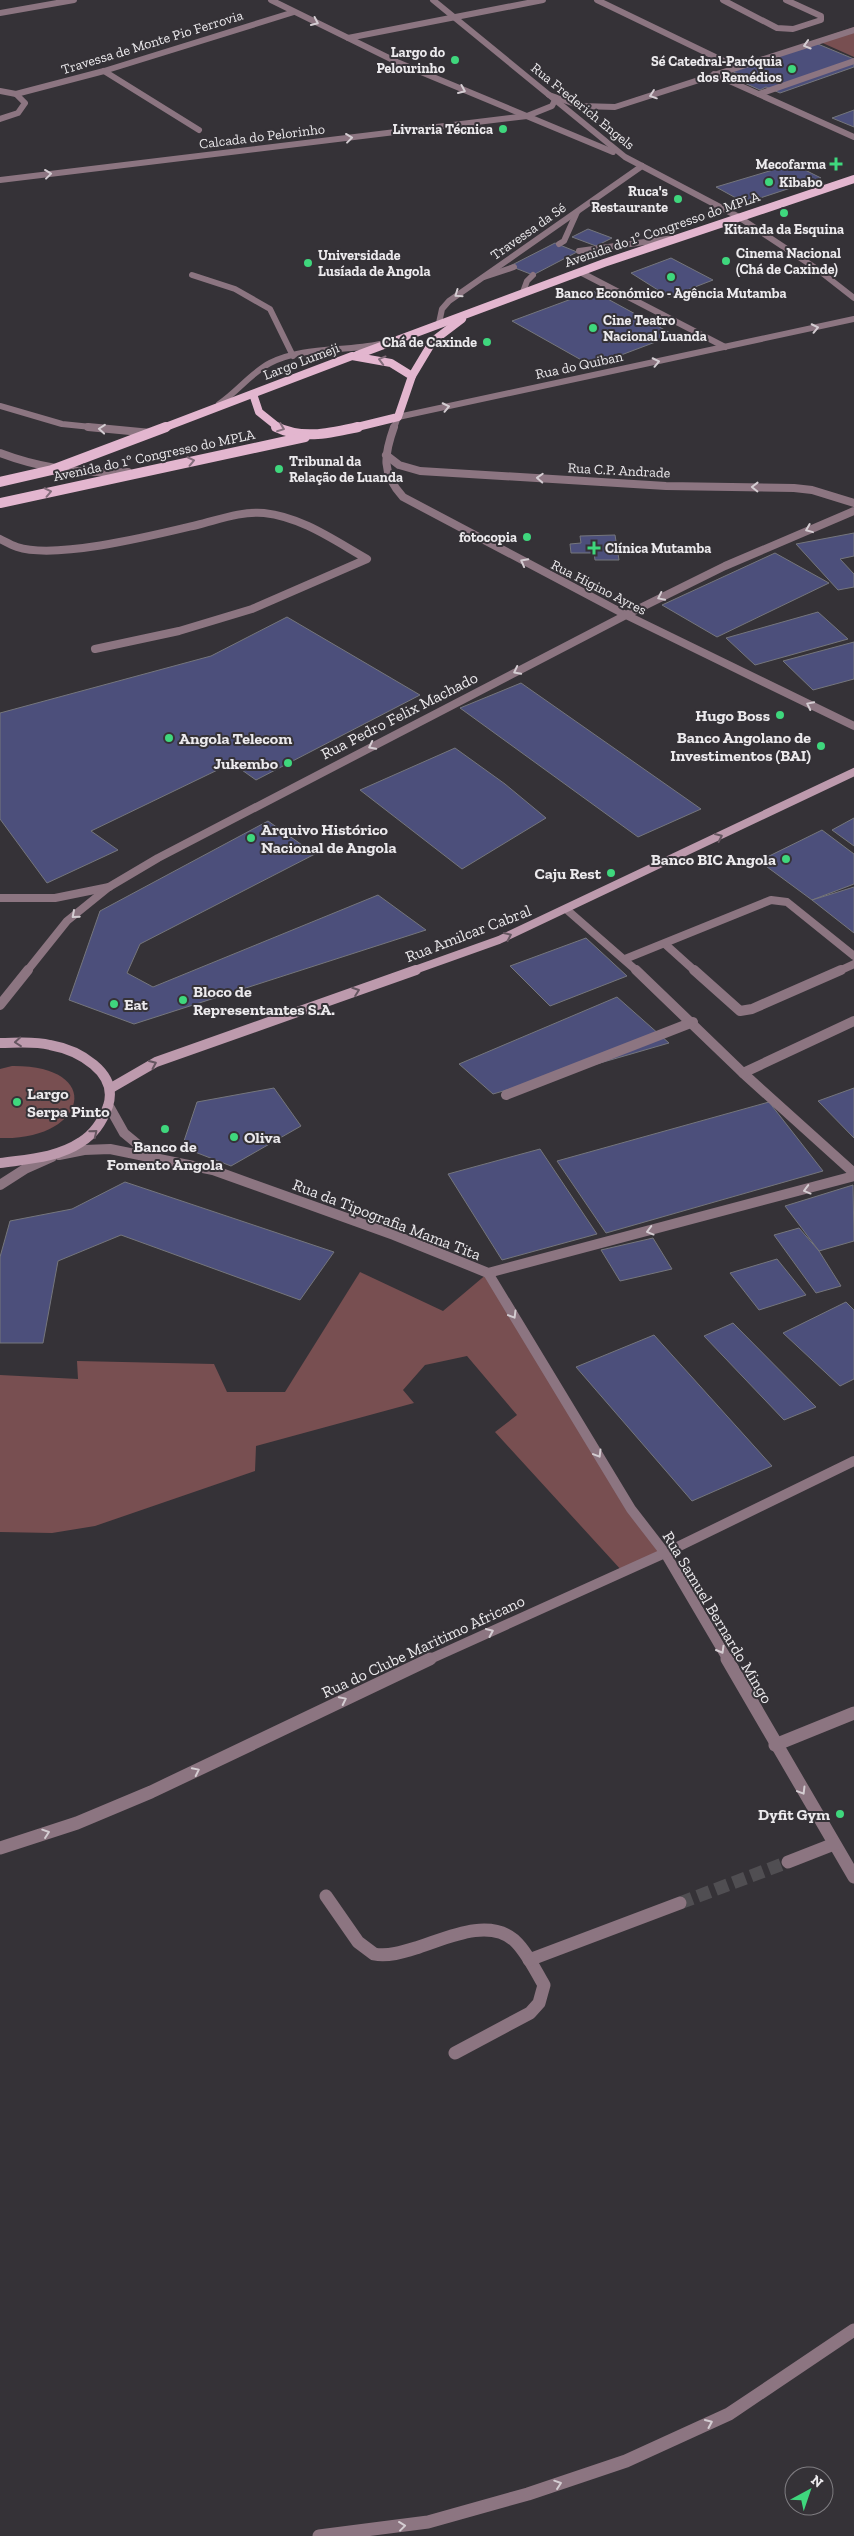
<svg xmlns="http://www.w3.org/2000/svg" width="854" height="2536" font-family="'Zilla Slab',serif">
<rect width="100%" height="100%" fill="#353237"/>
<g fill="#784f51">
<polygon points="854,27 854,57 816,40"/>
<path d="M12 1066C106 1065 87 1141 0 1138V1069Z"/>
<polygon points="360,1272 443,1311 488,1273 631,1509 665,1553 623,1572 495,1432 517,1415 467,1356 425,1365 403,1390 414,1403 256,1446 255,1471 95,1526 52,1533 0,1532 0,1375 78,1379 77,1361 214,1364 227,1392 285,1392"/>
</g>
<g fill="#4c4f7b" stroke="#75767c">
<polygon points="813,42 854,59 854,67 780,93 766,87 760,90 740,81 748,78 731,71"/>
<polygon points="854,110 854,127 832,118"/>
<polygon points="793,164 821,178 745,203 716,187"/>
<polygon points="588,229 612,238 596,246 572,237"/>
<polygon points="555,243 577,252 533,275 510,266"/>
<polygon points="671,258 713,280 669,297 631,273"/>
<polygon points="593,291 674,335 592,366 512,321"/>
<polygon points="854,533 854,556 840,559 854,574 854,587 838,590 796,544"/>
<polygon points="615,535 619,560 595,560 594,553 571,553 570,544 581,543 580,536"/>
<polygon points="775,553 829,583 717,637 662,605"/>
<polygon points="818,612 848,639 755,665 726,638"/>
<polygon points="287,617 420,695 256,780 232,763 91,831 118,850 47,883 0,819 0,713 211,656"/>
<polygon points="854,642 854,679 813,690 783,661"/>
<polygon points="521,683 701,809 638,837 460,708"/>
<polygon points="455,748 505,784 546,818 462,869 360,790"/>
<polygon points="854,818 854,846 832,830"/>
<polygon points="268,821 315,854 140,944 127,973 153,987 378,895 426,930 134,1024 69,1000 100,911"/>
<polygon points="822,830 854,854 854,884 812,900 759,861"/>
<polygon points="854,887 854,933 812,900"/>
<polygon points="586,938 627,976 550,1006 510,966"/>
<polygon points="617,997 669,1043 493,1094 459,1064"/>
<polygon points="274,1088 301,1126 231,1166 182,1147 197,1102"/>
<polygon points="854,1088 854,1138 818,1101"/>
<polygon points="769,1102 823,1171 606,1233 557,1161"/>
<polygon points="540,1149 597,1234 502,1260 448,1174"/>
<polygon points="125,1182 334,1252 300,1300 121,1235 58,1261 43,1343 0,1343 0,1257 10,1221 72,1209"/>
<polygon points="853,1185 854,1241 819,1251 785,1206"/>
<polygon points="799,1228 819,1251 841,1286 816,1293 774,1235"/>
<polygon points="653,1238 672,1269 620,1281 601,1250"/>
<polygon points="777,1259 806,1295 759,1310 730,1273"/>
<polygon points="846,1302 854,1310 854,1379 840,1386 783,1333"/>
<polygon points="733,1323 816,1407 784,1420 704,1336"/>
<polygon points="654,1335 772,1466 692,1501 576,1367"/>
</g>
<g fill="none" stroke-linecap="round" stroke-linejoin="round">
<polyline stroke="#504e52" stroke-width="13" stroke-dasharray="13 6" stroke-linecap="butt" points="680,1903 788,1862"/>
<g stroke="#8c7581" stroke-width="6">
<polyline points="723,0 777,28 793,29 821,20 821,16 786,0"/>
<polyline points="759,94 854,61"/>
<polyline points="559,244 564,241 577,212"/>
<polyline points="579,251 674,238"/>
<polyline points="192,275 235,289 270,309 293,356"/>
<polyline points="484,277 514,267"/>
<polyline points="523,292 527,281 533,275"/>
<path d="M219 404C237 392 251 373 270 363 303 346 345 352 380 344"/>
</g>
<g stroke="#8c7581" stroke-width="8">
<path d="M0 539C6 542 11 545 17 547 56 560 155 535 197 525 218 520 241 511 264 513 302 517 335 541 367 559L252 609 179 631 95 649"/>
<polyline points="0,898 55,898 109,887"/>
<polyline points="566,909 637,971"/>
<polyline points="665,944 695,971"/>
<polyline points="625,959 771,900 787,902 854,956"/>
<polyline points="839,971 854,964"/>
</g>
<g stroke="#8c7581" stroke-width="10">
<polyline points="636,970 743,1073 854,1173"/>
<polyline points="694,970 740,1011 752,1009 841,970"/>
<polyline points="743,1073 854,1021"/>
<polyline points="506,1095 693,1022"/>
</g>
<g stroke="#8c7581" stroke-width="6">
<polyline points="597,0 736,67"/>
<polyline points="0,13 74,0"/>
<polyline points="348,38 543,0"/>
<polyline points="104,71 199,130"/>
<polyline points="714,74 854,137"/>
<polyline points="0,91 16,94 25,103 18,113 0,119"/>
<polyline points="16,94 104,71 294,12"/>
<polyline points="549,95 581,106 615,107 854,30"/>
<polyline points="0,180 527,116 552,106 555,100"/>
<polyline points="580,272 725,347"/>
<polyline points="439,323 442,309 449,301 642,166"/>
<polyline points="398,417 854,319"/>
</g>
<polyline stroke="#8c7581" stroke-width="8" points="386,455 399,465 420,471 666,486 794,488 812,490 854,503"/>
<g stroke="#8c7581" stroke-width="10">
<polyline points="110,1108 124,1133 147,1152"/>
<polyline points="59,1155 84,1150 110,1149 213,1170 394,1235 488,1273 854,1176"/>
<polyline points="488,1273 631,1509 665,1553 728,1660"/>
<polyline points="428,1660 665,1553 854,1461"/>
</g>
<g stroke="#8c7581" stroke-width="13">
<polyline points="727,1659 854,1877"/>
<polyline points="775,1745 854,1713"/>
<polyline points="0,1848 77,1823 151,1792 430,1659"/>
<polyline points="788,1862 834,1844"/>
<path d="M326 1896 358 1942 374 1954C389 1957 406 1951 419 1947 447 1938 488 1918 514 1940 527 1952 535 1970 544 1985L539 2003 530 2013 455 2053"/>
<polyline points="529,1960 680,1903"/>
</g>
<g stroke="#8c7581" stroke-width="6">
<polyline points="271,0 397,62 613,152"/>
<polyline points="433,0 625,157 737,216 817,269 854,298"/>
<polyline points="0,406 62,424 101,428"/>
<polyline points="394,428 398,417"/>
</g>
<g stroke="#8c7581" stroke-width="8">
<polyline points="88,427 151,433"/>
<path d="M394 427C384 455 381 473 403 497L626 615 854 726"/>
<path d="M0 453C42 469 83 474 128 472"/>
<polyline points="27,971 67,921 109,887 158,858 626,615 725,566 854,511"/>
</g>
<g stroke="#8c7581" stroke-width="10">
<polyline points="0,1005 28,970"/>
<polyline points="0,1185 25,1169 52,1157"/>
</g>
<polyline stroke="#8c7581" stroke-width="13" points="319,2536 428,2522 528,2494 626,2461 729,2414 854,2330"/>
<polyline stroke="#bd9aad" stroke-width="8" points="412,971 499,940 854,772"/>
<g stroke="#bd9aad" stroke-width="10">
<path d="M0 1043C16 1043 34 1041 50 1045 78 1050 119 1072 108 1106 103 1120 94 1134 81 1142 57 1158 28 1159 0 1163"/>
<polyline points="111,1088 156,1062 416,970"/>
</g>
<g stroke="#e3b6cf" stroke-width="8">
<polyline points="357,355 604,263 854,179"/>
<polyline points="412,376 433,341 462,319"/>
<polyline points="253,394 259,412 279,428"/>
<polyline points="163,428 352,356 391,363 412,376 398,417 353,428"/>
</g>
<g stroke="#e3b6cf" stroke-width="10">
<path d="M276 427C303 440 330 433 358 427"/>
<polyline points="0,482 52,470 166,427"/>
<polyline points="0,503 305,437"/>
</g>
</g>
<defs><path id="oneway-chevron" d="M-2-3.5L2.5 0L-2 3.5" fill="none" stroke-width="1.6" stroke-linecap="round" stroke-linejoin="round" transform="scale(1.25)"/></defs>
<g stroke="#d4cdd2">
<use href="#oneway-chevron" transform="translate(315 22) rotate(25)"/>
<use href="#oneway-chevron" transform="translate(807 45) rotate(163)"/>
<use href="#oneway-chevron" transform="translate(462 90) rotate(23)"/>
<use href="#oneway-chevron" transform="translate(653 95) rotate(161)"/>
<use href="#oneway-chevron" transform="translate(349 138) rotate(-7)"/>
<use href="#oneway-chevron" transform="translate(48 174) rotate(-7)"/>
<use href="#oneway-chevron" transform="translate(458 294) rotate(145)"/>
<use href="#oneway-chevron" transform="translate(815 328) rotate(-12)"/>
<use href="#oneway-chevron" transform="translate(656 362) rotate(-12)"/>
<use href="#oneway-chevron" transform="translate(446 407) rotate(-12)"/>
<use href="#oneway-chevron" transform="translate(102 429) rotate(-175)"/>
<use href="#oneway-chevron" transform="translate(540 478) rotate(-177)"/>
<use href="#oneway-chevron" transform="translate(755 487) rotate(-179)"/>
<use href="#oneway-chevron" transform="translate(809 529) rotate(158)"/>
<use href="#oneway-chevron" transform="translate(524 562) rotate(-152)"/>
<use href="#oneway-chevron" transform="translate(661 597) rotate(154)"/>
<use href="#oneway-chevron" transform="translate(517 671) rotate(153)"/>
<use href="#oneway-chevron" transform="translate(810 705) rotate(-154)"/>
<use href="#oneway-chevron" transform="translate(372 746) rotate(153)"/>
<use href="#oneway-chevron" transform="translate(75 915) rotate(139)"/>
<use href="#oneway-chevron" transform="translate(807 1190) rotate(165)"/>
<use href="#oneway-chevron" transform="translate(650 1231) rotate(165)"/>
<use href="#oneway-chevron" transform="translate(513 1315) rotate(59)"/>
<use href="#oneway-chevron" transform="translate(598 1454) rotate(59)"/>
<use href="#oneway-chevron" transform="translate(490 1632) rotate(-24)"/>
<use href="#oneway-chevron" transform="translate(721 1650) rotate(60)"/>
<use href="#oneway-chevron" transform="translate(343 1700) rotate(-26)"/>
<use href="#oneway-chevron" transform="translate(196 1771) rotate(-26)"/>
<use href="#oneway-chevron" transform="translate(802 1791) rotate(59)"/>
<use href="#oneway-chevron" transform="translate(46 1833) rotate(-19)"/>
<use href="#oneway-chevron" transform="translate(709 2423) rotate(-24)"/>
<use href="#oneway-chevron" transform="translate(558 2484) rotate(-19)"/>
<use href="#oneway-chevron" transform="translate(402 2526) rotate(-7)"/>
</g>
<g stroke="#836d7b">
<use href="#oneway-chevron" transform="translate(382 360) rotate(-165)"/>
<use href="#oneway-chevron" transform="translate(281 428) rotate(21)"/>
<use href="#oneway-chevron" transform="translate(191 461) rotate(-12)"/>
<use href="#oneway-chevron" transform="translate(48 492) rotate(-12)"/>
</g>
<g stroke="#655660">
<use href="#oneway-chevron" transform="translate(719 837) rotate(-25)"/>
<use href="#oneway-chevron" transform="translate(508 936) rotate(-25)"/>
<use href="#oneway-chevron" transform="translate(356 991) rotate(-20)"/>
<use href="#oneway-chevron" transform="translate(18 1042) rotate(175)"/>
<use href="#oneway-chevron" transform="translate(153 1064) rotate(-24)"/>
<use href="#oneway-chevron" transform="translate(94 1133) rotate(-39)"/>
</g>
<g fill="#3fd77d" stroke="#353237" stroke-width="2">
<circle cx="455" cy="60" r="5"/>
<circle cx="792" cy="69" r="5"/>
<circle cx="503" cy="129" r="5"/>
<path d="M833.5 156.5h5v5h5v5h-5v5h-5v-5h-5v-5h5z"/>
<circle cx="769" cy="182" r="5"/>
<circle cx="678" cy="199" r="5"/>
<circle cx="784" cy="213" r="5"/>
<circle cx="726" cy="261" r="5"/>
<circle cx="308" cy="263" r="5"/>
<circle cx="671" cy="277" r="5"/>
<circle cx="593" cy="328" r="5"/>
<circle cx="487" cy="342" r="5"/>
<circle cx="279" cy="469" r="5"/>
<circle cx="527" cy="537" r="5"/>
<path d="M591.5 540.5h5v5h5v5h-5v5h-5v-5h-5v-5h5z"/>
<circle cx="780" cy="715" r="5"/>
<circle cx="169" cy="738" r="5"/>
<circle cx="821" cy="746" r="5"/>
<circle cx="288" cy="763" r="5"/>
<circle cx="251" cy="838" r="5"/>
<circle cx="786" cy="859" r="5"/>
<circle cx="611" cy="873" r="5"/>
<circle cx="183" cy="1000" r="5"/>
<circle cx="114" cy="1004" r="5"/>
<circle cx="17" cy="1102" r="5"/>
<circle cx="165" cy="1129" r="5"/>
<circle cx="234" cy="1137" r="5"/>
<circle cx="840" cy="1814" r="5"/>
</g>
<g text-anchor="middle" stroke-width="4" stroke-linejoin="round" paint-order="stroke">
<g font-size="14" fill="#eceaed" stroke="#353237">
<text transform="translate(152 42) rotate(-17)" y="5">Travessa de Monte Pio Ferrovia</text>
<text transform="translate(583 106) rotate(39)" y="5">Rua Frederich Engels</text>
<text transform="translate(262 136) rotate(-7)" y="5">Calcada do Pelorinho</text>
<text transform="translate(662 229) rotate(-19)" y="5">Avenida do 1º Congresso do MPLA</text>
<text transform="translate(528 231) rotate(-35)" y="5">Travessa da Sé</text>
<text transform="translate(301 361) rotate(-21)" y="5">Largo Lumeji</text>
<text transform="translate(579 365) rotate(-12)" y="5">Rua do Quiban</text>
<text transform="translate(154 455) rotate(-12)" y="5">Avenida do 1º Congresso do MPLA</text>
<text transform="translate(619 470) rotate(3)" y="5">Rua C.P. Andrade</text>
<text transform="translate(599 587) rotate(27)" y="5">Rua Higino Ayres</text>
</g>
<g font-size="14" font-weight="bold" fill="#eceaed" stroke="#353237" text-anchor="end">
<text x="445" y="57">Largo do<tspan x="445" dy="16">Pelourinho</tspan></text>
<text x="782" y="66">Sé Catedral-Paróquia<tspan x="782" dy="16">dos Remédios</tspan></text>
<text x="493" y="134">Livraria Técnica</text>
<text x="826" y="169">Mecofarma</text>
<text x="779" y="187" text-anchor="start">Kibabo</text>
<text x="668" y="196">Ruca's<tspan x="668" dy="16">Restaurante</tspan></text>
<text x="784" y="234" text-anchor="middle">Kitanda da Esquina</text>
<text x="736" y="258" text-anchor="start">Cinema Nacional<tspan x="736" dy="16">(Chá de Caxinde)</tspan></text>
<text x="318" y="260" text-anchor="start">Universidade<tspan x="318" dy="16">Lusíada de Angola</tspan></text>
<text x="671" y="298" text-anchor="middle">Banco Económico - Agência Mutamba</text>
<text x="603" y="325" text-anchor="start">Cine Teatro<tspan x="603" dy="16">Nacional Luanda</tspan></text>
<text x="477" y="347">Chá de Caxinde</text>
<text x="289" y="466" text-anchor="start">Tribunal da<tspan x="289" dy="16">Relação de Luanda</tspan></text>
<text x="517" y="542">fotocopia</text>
<text x="605" y="553" text-anchor="start">Clínica Mutamba</text>
</g>
<g font-size="16" fill="#eceaed" stroke="#353237">
<text transform="translate(399 715) rotate(-27)" y="6">Rua Pedro Felix Machado</text>
<text transform="translate(468 933) rotate(-21)" y="6">Rua Amilcar Cabral</text>
<text transform="translate(387 1219) rotate(21)" y="6">Rua da Tipografia Mama Tita</text>
<text transform="translate(718 1617) rotate(59)" y="6">Rua Samuel Bernardo Mingo</text>
<text transform="translate(423 1646) rotate(-25)" y="6">Rua do Clube Maritimo Africano</text>
</g>
<g font-size="16" font-weight="bold" fill="#eceaed" stroke="#353237" text-anchor="end">
<text x="770" y="721">Hugo Boss</text>
<text x="811" y="743">Banco Angolano de<tspan x="811" dy="18">Investimentos (BAI)</tspan></text>
<text x="179" y="744" text-anchor="start">Angola Telecom</text>
<text x="278" y="769">Jukembo</text>
<text x="261" y="835" text-anchor="start">Arquivo Histórico<tspan x="261" dy="18">Nacional de Angola</tspan></text>
<text x="776" y="865">Banco BIC Angola</text>
<text x="601" y="879">Caju Rest</text>
<text x="193" y="997" text-anchor="start">Bloco de<tspan x="193" dy="18">Representantes S.A.</tspan></text>
<text x="124" y="1010" text-anchor="start">Eat</text>
<text x="27" y="1099" text-anchor="start">Largo<tspan x="27" dy="18">Serpa Pinto</tspan></text>
<text x="244" y="1143" text-anchor="start">Oliva</text>
<text x="165" y="1152" text-anchor="middle">Banco de<tspan x="165" dy="18">Fomento Angola</tspan></text>
<text x="830" y="1820">Dyfit Gym</text>
</g>
</g>
<g transform="translate(809 2491) rotate(40)"><circle r="24" fill="#353237" stroke="#7e7c80"/>
<path d="M0-4L9 19L0 12L-9 19Z" fill="#3fd77d"/>
<text y="-8" font-size="14" font-weight="bold" text-anchor="middle" fill="#eceaed">N</text>
</g>
</svg>
